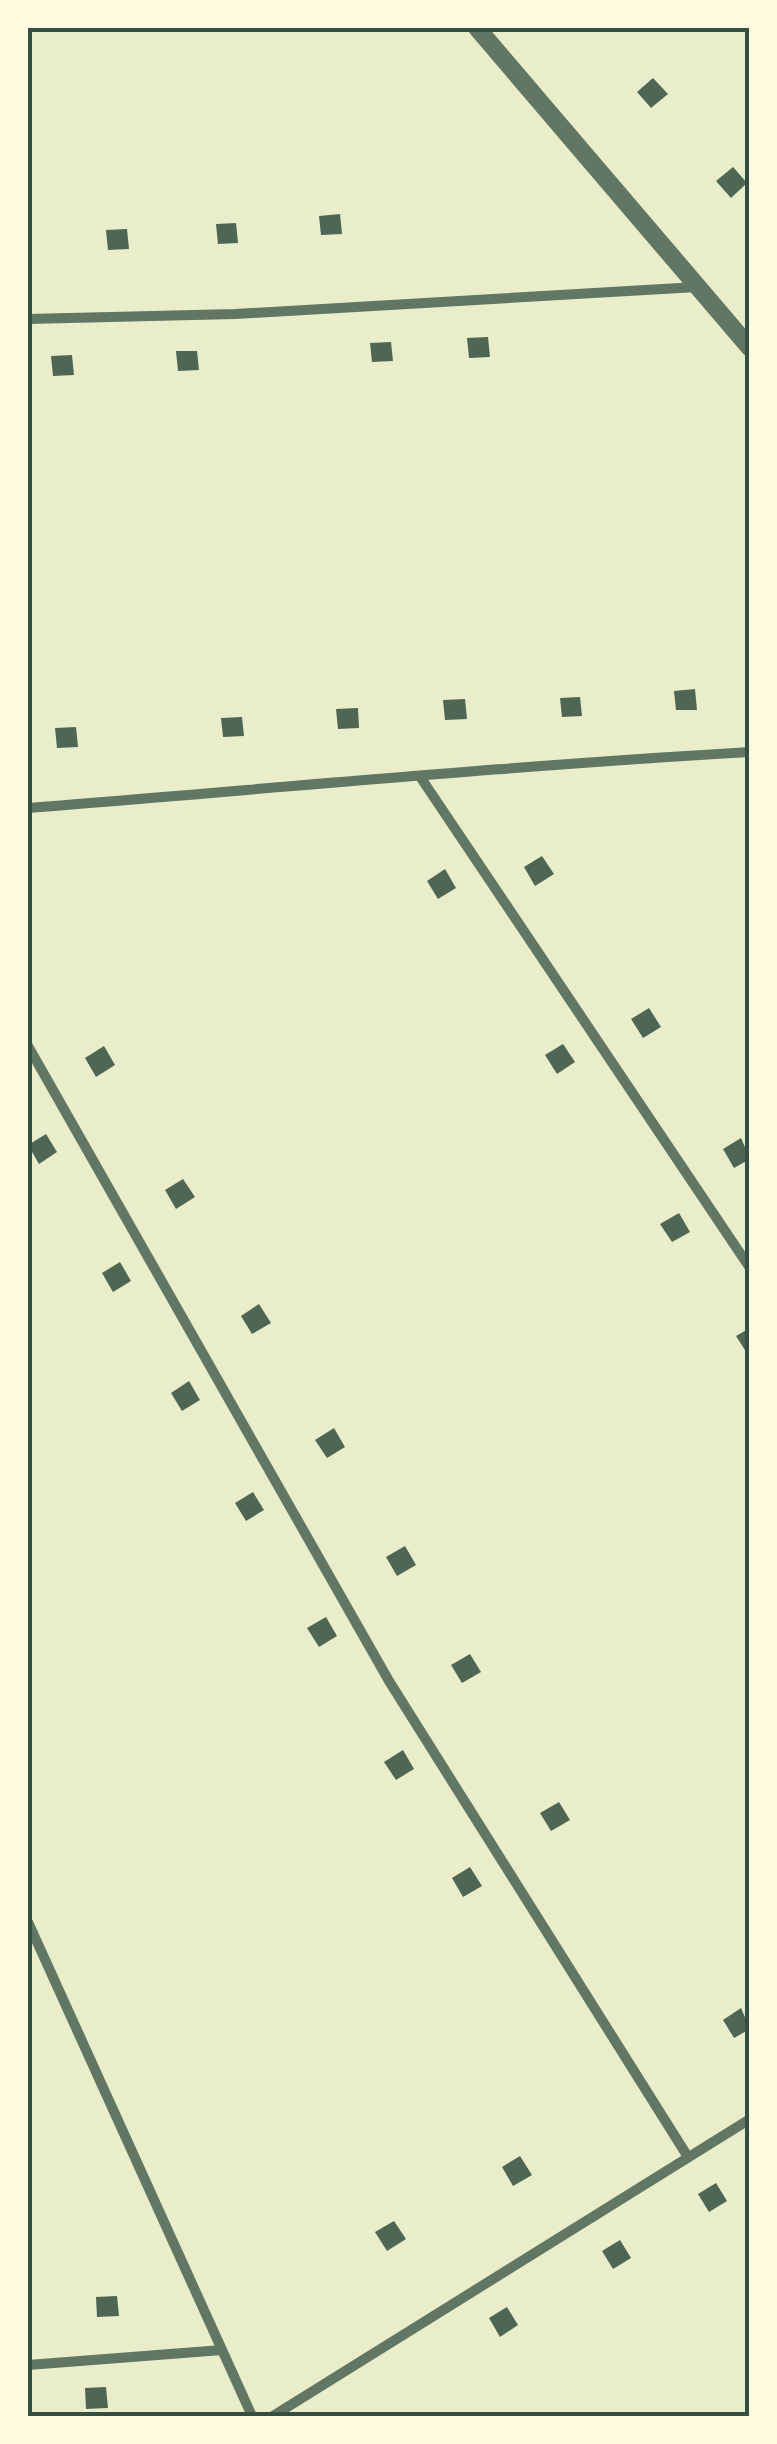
<svg xmlns="http://www.w3.org/2000/svg" width="777" height="2444" font-family="'Titillium Web',sans-serif">
<rect width="100%" height="100%" fill="#e9edc9"/>
<g fill="#4f6655">
<polygon points="653,78 668,94 651,108 637,92"/>
<polygon points="733,167 747,183 731,198 716,181"/>
<polygon points="340,214 342,234 321,235 319,216"/>
<polygon points="236,223 238,243 218,244 216,224"/>
<polygon points="127,229 129,249 108,250 106,230"/>
<polygon points="488,337 490,357 469,358 467,338"/>
<polygon points="391,342 393,361 372,362 370,343"/>
<polygon points="176,351 197,351 199,370 178,371"/>
<polygon points="72,355 74,375 53,376 51,356"/>
<polygon points="695,689 697,710 676,710 674,691"/>
<polygon points="580,697 582,716 562,717 560,698"/>
<polygon points="465,699 467,719 445,720 443,700"/>
<polygon points="358,708 359,728 338,729 336,709"/>
<polygon points="242,717 244,736 223,737 221,718"/>
<polygon points="76,727 78,747 57,748 55,728"/>
<polygon points="542,856 554,874 535,886 524,867"/>
<polygon points="445,869 456,888 438,899 427,881"/>
<polygon points="649,1008 661,1027 643,1038 631,1019"/>
<polygon points="563,1044 575,1062 557,1074 545,1055"/>
<polygon points="104,1046 115,1065 96,1077 85,1058"/>
<polygon points="46,1134 57,1152 39,1164 28,1145"/>
<polygon points="741,1138 750,1159 734,1168 723,1149"/>
<polygon points="183,1179 195,1197 176,1209 165,1190"/>
<polygon points="679,1213 690,1232 672,1242 660,1224"/>
<polygon points="120,1262 131,1281 113,1292 102,1273"/>
<polygon points="259,1304 271,1323 252,1334 241,1316"/>
<polygon points="750,1328 750,1358 736,1336"/>
<polygon points="189,1381 200,1400 182,1411 171,1393"/>
<polygon points="334,1428 345,1447 327,1458 315,1440"/>
<polygon points="253,1492 264,1510 246,1521 235,1503"/>
<polygon points="405,1546 416,1565 397,1576 386,1557"/>
<polygon points="326,1617 337,1636 319,1647 307,1628"/>
<polygon points="470,1654 481,1672 462,1683 451,1665"/>
<polygon points="403,1750 414,1769 396,1780 384,1762"/>
<polygon points="559,1802 570,1820 551,1831 540,1813"/>
<polygon points="470,1867 482,1886 463,1897 452,1878"/>
<polygon points="741,2008 750,2029 734,2038 723,2020"/>
<polygon points="520,2156 532,2175 513,2186 502,2167"/>
<polygon points="716,2183 727,2201 709,2212 698,2194"/>
<polygon points="394,2221 406,2239 387,2251 375,2232"/>
<polygon points="620,2240 631,2258 613,2269 602,2251"/>
<polygon points="117,2296 119,2316 97,2317 96,2297"/>
<polygon points="507,2307 518,2325 500,2337 489,2318"/>
<polygon points="106,2387 108,2408 86,2409 85,2388"/>
</g>
<g fill="none" stroke-linecap="round" stroke-linejoin="round">
<g stroke="#617663" stroke-width="10">
<polyline points="28,319 235,314 697,287"/>
<polyline points="421,778 750,1268"/>
<path d="M28 808C268 789 508 766 750 752"/>
<polyline points="28,1046 389,1681 688,2157"/>
<polyline points="28,1922 252,2416"/>
<polyline points="28,2365 222,2350"/>
<polyline points="273,2416 750,2119"/>
</g>
<polyline stroke="#617663" stroke-width="18" points="477,28 750,348"/>
</g>
<rect width="777" height="2444" fill="none" stroke="#fefae0" stroke-width="60"/>
<rect x="30" y="30" width="717" height="2384" fill="none" stroke="#344e41" stroke-width="4"/>
</svg>
